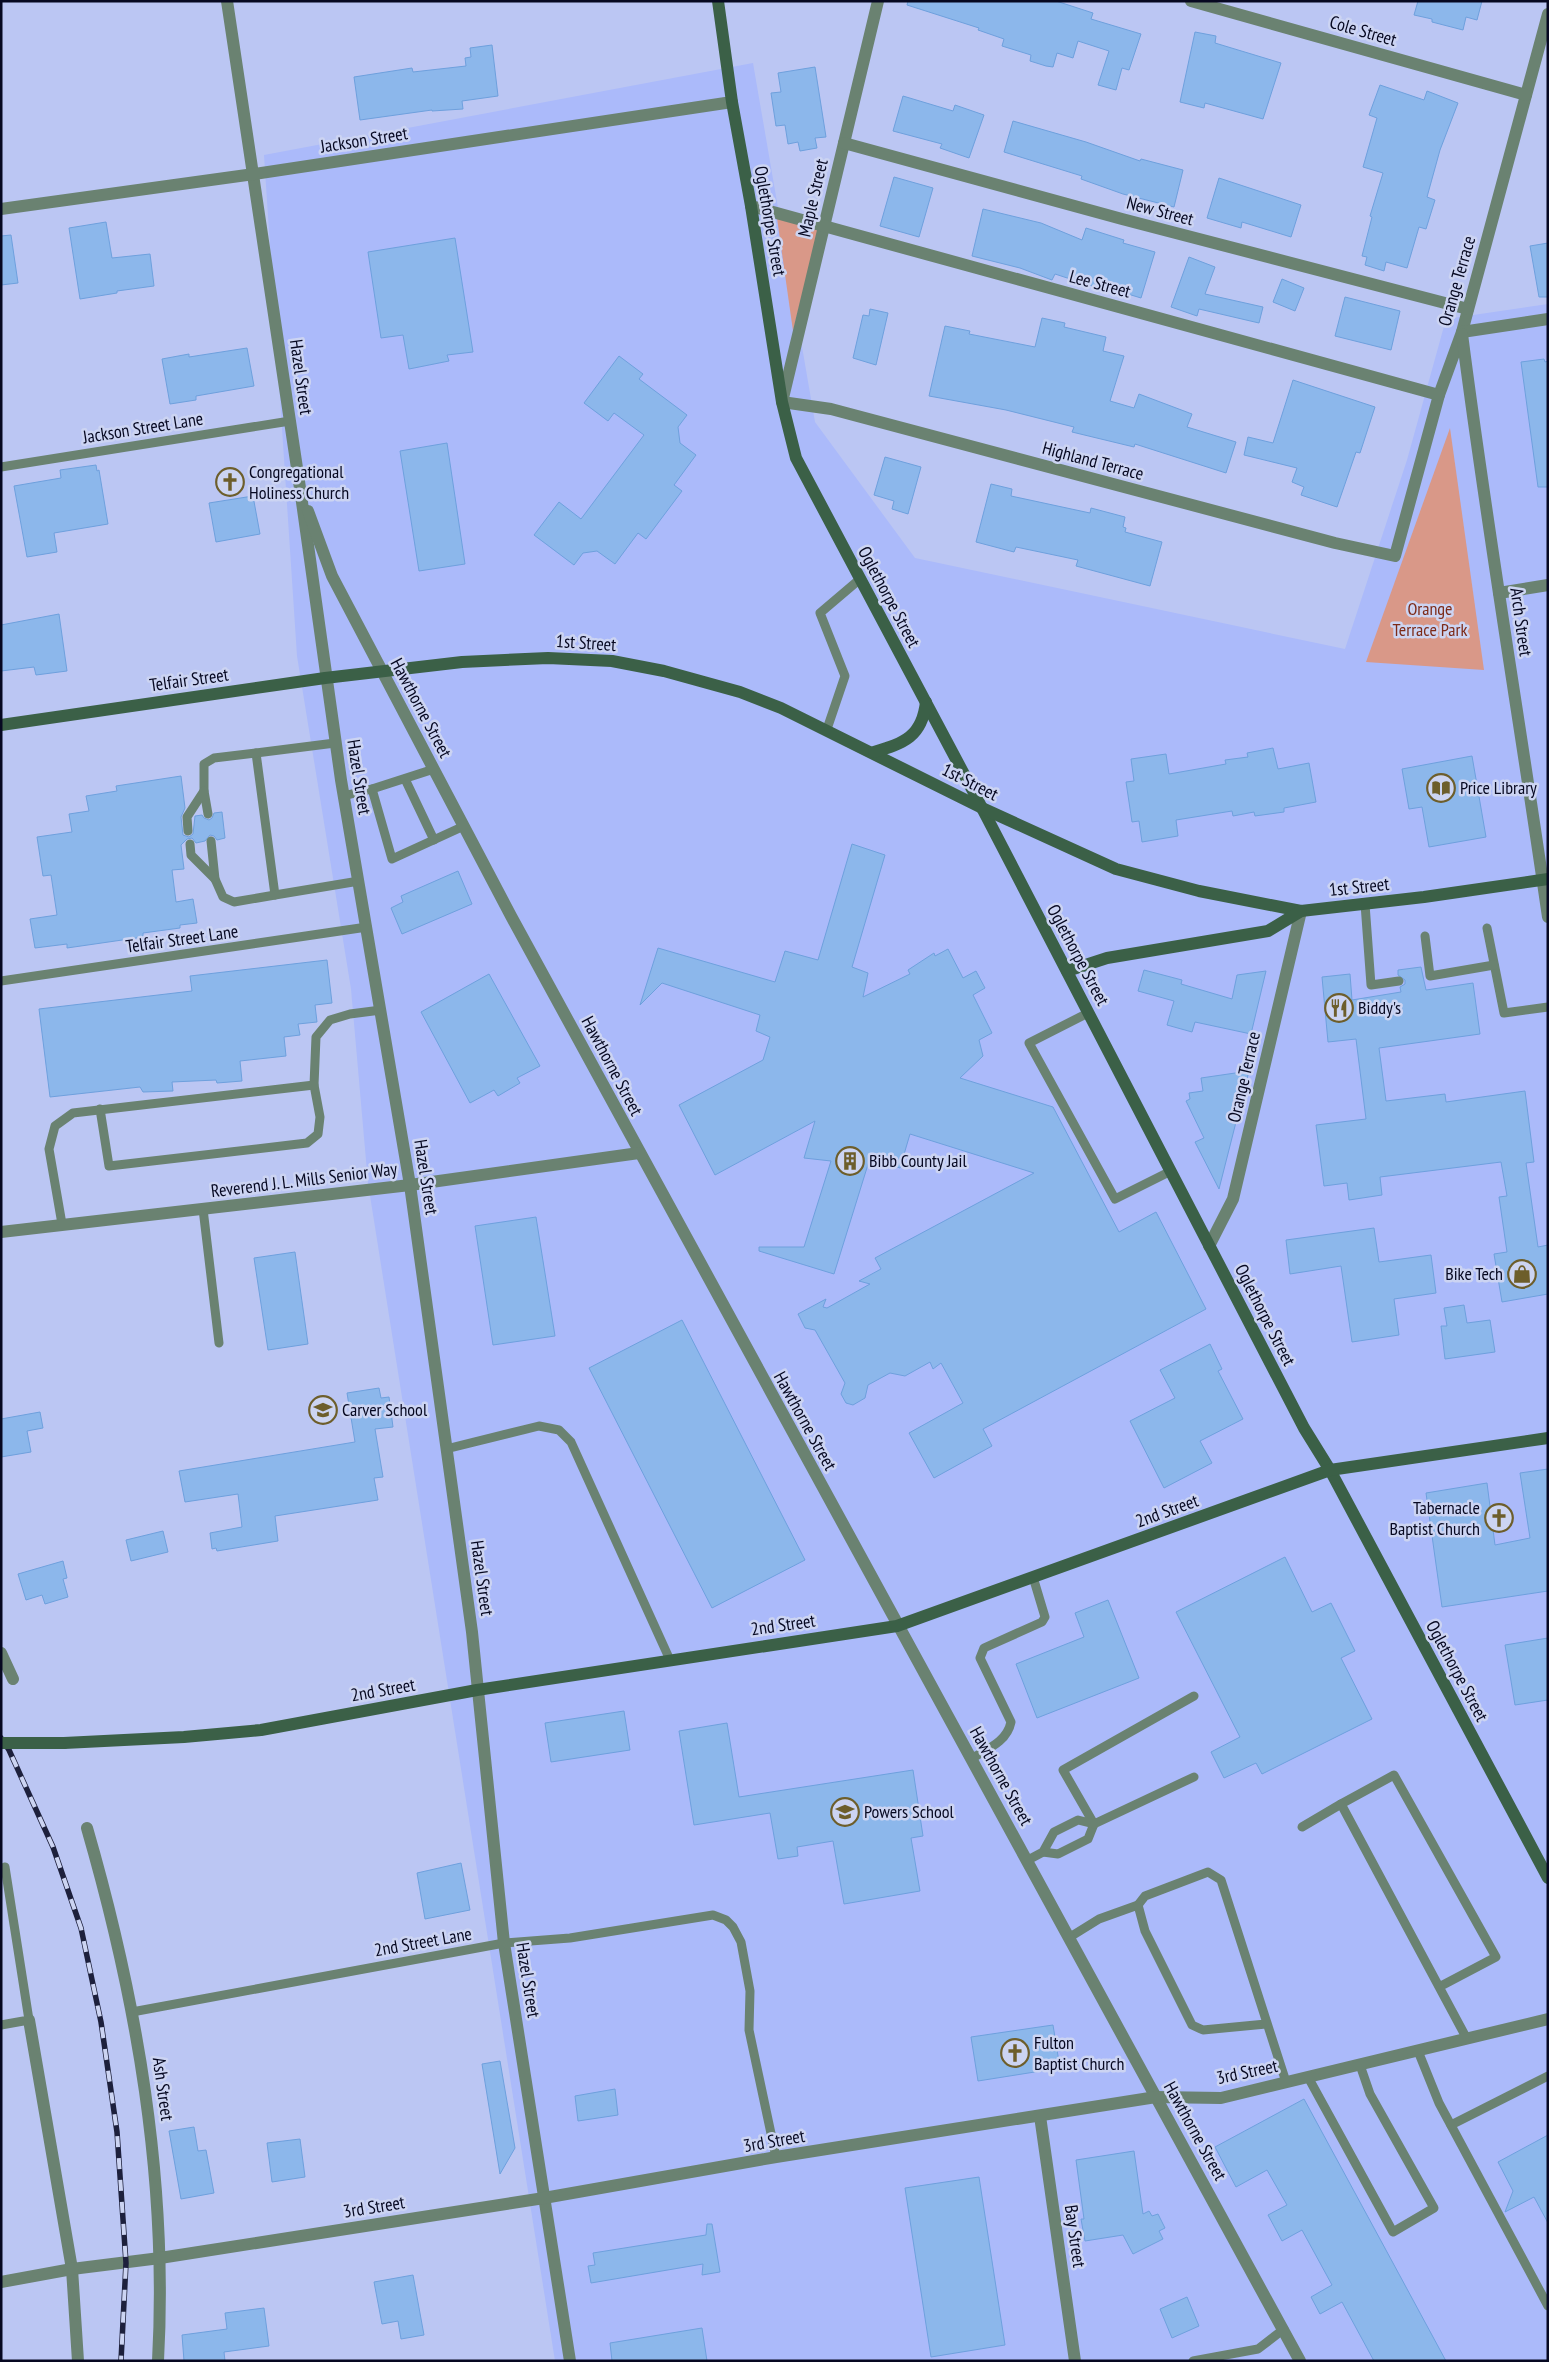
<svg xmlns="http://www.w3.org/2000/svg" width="1549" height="2362" font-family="'PT Sans Narrow',sans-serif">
<rect width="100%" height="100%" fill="#bbc6f3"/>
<polygon fill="#abbafa" points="753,63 815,422 915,558 1345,649 1407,460 1446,319 1548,304 1548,2361 555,2361 368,1183 351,989 297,656 264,155"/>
<g fill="#d99888">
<polygon points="777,218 819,230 793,331"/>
<polygon points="1450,428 1484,670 1366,662"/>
</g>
<g fill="#8cb7eb" stroke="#6ea0dd">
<polygon points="908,1 1056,1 1093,13 1091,19 1141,34 1129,70 1122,68 1116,90 1098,85 1109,51 1078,41 1073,58 1057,53 1053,67 1046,66 1030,61 1031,55 1002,46 1004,39 978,30 979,28 907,5"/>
<polygon points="1418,1 1482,1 1477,20 1466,17 1463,30 1432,22 1432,19 1414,15"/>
<polygon points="1195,32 1216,36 1215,43 1281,63 1263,119 1205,103 1204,108 1180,102"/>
<polygon points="492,45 498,96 462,101 463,109 432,111 432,110 360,120 354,77 412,68 413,72 466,66 465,58 471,57 470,48"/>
<polygon points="815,67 826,137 815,138 817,148 800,151 798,142 788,144 785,125 776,126 771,93 781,92 778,73"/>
<polygon points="1380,85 1424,100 1427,91 1458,103 1440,150 1427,197 1435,200 1426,229 1419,227 1407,268 1386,262 1384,271 1365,265 1367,257 1362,256 1372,217 1370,216 1383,173 1363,167 1377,118 1369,115"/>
<polygon points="903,96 953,111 955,105 984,115 969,158 940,148 942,144 893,131"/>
<polygon points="1013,121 1086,142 1140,161 1141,159 1183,170 1174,207 1123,194 1081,179 1082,176 1004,152"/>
<polygon points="894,177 933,188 919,237 880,226"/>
<polygon points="1219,178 1301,205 1291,237 1242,222 1241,228 1207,218"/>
<polygon points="983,209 1041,223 1082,240 1086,228 1124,240 1123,243 1155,252 1141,298 1108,288 1107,291 1055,274 1052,280 1020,268 972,256"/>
<polygon points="106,222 112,258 150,254 154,286 117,291 117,293 80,299 69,228"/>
<polygon points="11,235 18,283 1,285 1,236"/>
<polygon points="455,238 473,352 447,355 449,361 409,369 403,335 381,338 368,252"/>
<polygon points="1548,243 1548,297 1539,297 1530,246"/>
<polygon points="1189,257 1215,267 1205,294 1263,307 1259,323 1199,309 1197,316 1171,307"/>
<polygon points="1282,279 1304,288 1295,311 1273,302"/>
<polygon points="1345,297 1400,311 1391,350 1335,336"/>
<polygon points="870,309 888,313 876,365 853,358 863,315 869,316"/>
<polygon points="1042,318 1065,323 1064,327 1106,337 1103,351 1124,356 1110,401 1134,408 1139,394 1192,414 1187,427 1236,442 1226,473 1135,444 1134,447 1072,432 1074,427 1006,410 929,396 945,326 970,331 969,334 1035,347"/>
<polygon points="247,348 254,386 196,396 196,400 170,404 162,359 189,354 189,357"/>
<polygon points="619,356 643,374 639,379 687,415 678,427 680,443 696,455 674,485 682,491 646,539 638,533 615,564 597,551 583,553 574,565 534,535 559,502 581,519 644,435 614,413 608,421 584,403"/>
<polygon points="1544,359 1545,362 1548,361 1548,487 1538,487 1521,362"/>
<polygon points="1293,380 1375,407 1360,453 1356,452 1337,507 1301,495 1304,487 1292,482 1297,468 1244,455 1248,437 1273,443"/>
<polygon points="447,443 465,564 419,571 400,451"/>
<polygon points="885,457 921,467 908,514 892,509 894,501 874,495"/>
<polygon points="96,465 97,471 99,470 108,524 54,533 57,552 27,557 14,486 61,478 60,470"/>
<polygon points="991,484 1012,489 1011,496 1090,513 1091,508 1125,517 1123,527 1126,528 1125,532 1162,542 1150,586 1076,566 1078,560 1016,547 1014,552 976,542"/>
<polygon points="253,496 260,534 216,542 209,503"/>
<polygon points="59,614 67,671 36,675 34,667 1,671 1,625"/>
<polygon points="1273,748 1278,769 1309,763 1316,802 1284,808 1284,812 1255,816 1254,812 1233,816 1232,811 1176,820 1178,836 1142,842 1139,821 1132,822 1126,782 1134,781 1131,759 1166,754 1169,774 1226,764 1225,760 1248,757 1247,753"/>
<polygon points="1472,756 1486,837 1429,847 1422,807 1409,809 1402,769"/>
<polygon points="181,776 185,808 181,817 183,835 189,837 193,834 195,816 202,815 204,818 209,820 212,818 214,813 222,812 225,838 217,840 214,836 210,835 205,841 196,843 192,838 187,839 181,845 184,869 172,870 176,902 193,899 197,923 180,925 180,928 143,933 143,937 67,948 67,944 35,948 30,919 57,915 51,875 43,876 37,837 72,832 69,814 89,811 86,796 117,791 116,786"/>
<polygon points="852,844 885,855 852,967 868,973 863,997 910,974 908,970 934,953 935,956 948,949 963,978 976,971 985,988 973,995 992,1033 979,1040 983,1056 960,1078 1053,1107 1119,1232 1156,1212 1206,1309 983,1429 992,1446 934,1478 909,1433 963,1403 941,1363 933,1369 930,1362 905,1376 890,1373 868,1385 865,1398 853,1405 846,1403 841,1394 845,1383 815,1330 805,1328 798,1314 826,1299 823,1307 827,1308 870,1284 859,1281 881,1269 875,1258 1034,1173 910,1134 900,1168 870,1158 834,1274 759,1251 759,1247 804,1247 831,1161 804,1158 815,1121 715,1175 679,1105 763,1060 770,1037 756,1031 760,1015 662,983 640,1005 658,948 775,982 785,951 818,960"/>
<polygon points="458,871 472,904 402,934 391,908 403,902 401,896"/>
<polygon points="327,960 332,1003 315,1005 317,1022 298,1024 300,1035 284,1037 286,1056 240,1061 242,1081 217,1083 216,1080 172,1082 173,1091 143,1092 140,1087 50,1097 39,1009 192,991 190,976"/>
<polygon points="1421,967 1426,990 1473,983 1480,1034 1379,1048 1386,1101 1445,1094 1446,1102 1525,1091 1534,1162 1526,1163 1538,1247 1548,1245 1548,1294 1502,1302 1494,1254 1507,1252 1499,1197 1507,1196 1501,1162 1380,1177 1382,1195 1349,1200 1347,1183 1324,1186 1316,1125 1366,1119 1356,1039 1328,1042 1322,977 1350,974 1352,1000 1401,992 1400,987 1405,984 1405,980 1398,975 1398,970"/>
<polygon points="1144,970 1182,980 1181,984 1232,999 1237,975 1266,971 1251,1034 1195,1022 1192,1032 1167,1025 1174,1001 1138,991"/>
<polygon points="489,974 540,1066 517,1078 520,1083 498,1096 494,1090 470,1103 421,1012"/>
<polygon points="1249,1071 1219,1189 1195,1142 1204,1138 1186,1101 1190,1099 1189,1093 1203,1091 1201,1078"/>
<polygon points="536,1217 555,1336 493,1345 475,1226"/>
<polygon points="1374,1228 1379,1262 1431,1255 1436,1293 1394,1299 1399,1335 1352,1342 1341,1266 1290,1274 1286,1240"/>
<polygon points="295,1252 308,1344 268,1350 254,1258"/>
<polygon points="1464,1305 1467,1323 1490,1320 1495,1352 1445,1359 1441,1326 1447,1326 1444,1308"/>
<polygon points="682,1320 805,1560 712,1608 589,1368"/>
<polygon points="1210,1344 1222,1369 1218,1371 1243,1419 1200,1441 1212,1463 1164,1488 1130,1421 1175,1398 1160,1370"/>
<polygon points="379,1388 381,1398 389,1397 393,1427 375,1429 383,1477 374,1478 378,1500 275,1516 278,1541 217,1551 216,1548 212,1549 210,1533 242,1527 238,1494 185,1502 179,1471 355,1442 347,1393"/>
<polygon points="40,1412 43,1428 27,1431 31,1452 1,1457 1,1419"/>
<polygon points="1548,1469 1548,1591 1442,1607 1426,1493 1487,1483 1495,1545 1530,1538 1520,1473"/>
<polygon points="163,1531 168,1552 131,1561 126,1540"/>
<polygon points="1285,1557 1312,1612 1331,1603 1355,1651 1341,1658 1372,1719 1262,1774 1256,1763 1224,1778 1211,1752 1240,1737 1176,1612"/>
<polygon points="63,1561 67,1578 63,1579 68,1597 45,1604 42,1595 26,1600 18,1574"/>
<polygon points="1108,1600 1139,1678 1037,1718 1016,1664 1084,1637 1075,1613"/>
<polygon points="1548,1638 1548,1700 1515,1705 1505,1645"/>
<polygon points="624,1711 630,1750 551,1762 545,1723"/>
<polygon points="727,1723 739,1797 913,1770 923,1836 911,1838 920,1891 844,1904 833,1841 797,1847 798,1856 778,1859 770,1813 694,1825 679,1731"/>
<polygon points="461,1863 470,1910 425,1919 417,1873"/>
<polygon points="1053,2025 1060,2068 978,2081 971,2037"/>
<polygon points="500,2061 515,2148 500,2174 482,2064"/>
<polygon points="615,2089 618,2115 578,2121 575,2096"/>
<polygon points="1304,2099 1393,2263 1446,2361 1374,2361 1342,2302 1320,2314 1311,2297 1332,2285 1302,2230 1282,2241 1268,2215 1287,2205 1267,2170 1236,2187 1215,2147"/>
<polygon points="194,2127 198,2151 206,2150 214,2193 181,2199 169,2131"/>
<polygon points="1548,2135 1548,2223 1534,2197 1505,2212 1513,2191 1498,2162"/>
<polygon points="300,2139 305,2177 272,2182 267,2143"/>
<polygon points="1134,2151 1143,2214 1149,2211 1152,2216 1158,2214 1165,2228 1159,2231 1163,2239 1133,2254 1123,2235 1085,2241 1081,2219 1084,2219 1076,2160"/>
<polygon points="979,2177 1005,2345 931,2357 905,2188"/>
<polygon points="707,2224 712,2224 720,2272 702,2275 703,2264 591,2283 588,2266 595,2265 593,2253 706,2235"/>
<polygon points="413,2275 424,2335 401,2339 398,2321 382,2324 374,2282"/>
<polygon points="1187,2297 1199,2326 1172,2338 1160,2309"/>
<polygon points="264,2308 269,2346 224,2352 225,2361 184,2361 182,2335 227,2329 225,2313"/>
<polygon points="702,2328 707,2361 612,2361 610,2343"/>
</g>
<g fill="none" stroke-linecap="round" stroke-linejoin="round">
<g stroke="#6a8271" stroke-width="9">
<polyline points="1,467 290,421"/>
<polyline points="827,729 845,676 820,613 860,579"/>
<polyline points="335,743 256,753 275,895 359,881"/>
<polyline points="434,769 372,789 392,859 464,826"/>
<polyline points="405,779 434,840"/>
<polyline points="343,796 372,789"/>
<polyline points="208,814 204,791 204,764 214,758 256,753"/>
<polyline points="188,831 187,817 204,791"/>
<polyline points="211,841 215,879 223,897 234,902 275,895"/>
<polyline points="190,844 191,855 215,879"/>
<polyline points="1365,904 1371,985 1399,981"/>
<polyline points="1487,928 1504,1013 1548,1007"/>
<polyline points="1425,936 1430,976 1494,965"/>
<polyline points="1,981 367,927"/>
<polyline points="1088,1013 1029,1043 1115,1199 1171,1171"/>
<polyline points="100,1109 109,1166 307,1143 318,1134 320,1117 314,1085 316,1037 330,1020 350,1014 381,1010"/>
<polyline points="203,1209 219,1343"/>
<polyline points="62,1224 49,1149 55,1126 73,1113 314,1085"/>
<polyline points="446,1449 539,1426 559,1430 571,1442 670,1660"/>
<path d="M971 1759C987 1749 1007 1742 1011 1722L980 1658 984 1648 1042 1622 1045 1617 1033 1577"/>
<polyline points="1094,1824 1063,1770 1194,1696"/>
<polyline points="1302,1827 1341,1804"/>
<polyline points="1043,1852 1058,1854 1088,1839 1094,1824"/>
<polyline points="1028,1860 1043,1852 1054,1832 1078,1820 1094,1824 1194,1777"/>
<polyline points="1070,1937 1099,1919 1138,1905"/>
<polyline points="1439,1987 1496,1957 1394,1775 1341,1804 1467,2039"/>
<polyline points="132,2012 504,1943 570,1938 713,1915 726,1920 733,1927 741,1942 750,1991 749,2030 776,2157"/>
<polyline points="1266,2024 1203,2030 1192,2025 1145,1931 1138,1905 1145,1896 1208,1872 1221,1880 1286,2082"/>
<polyline points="1,2025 29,2020 5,1867"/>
<polyline points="1418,2051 1439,2103 1548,2306"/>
<polyline points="1308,2077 1393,2232 1434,2208 1370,2094 1360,2065"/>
<polyline points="1451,2125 1548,2076"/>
<polyline points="1193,2361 1258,2349 1284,2329"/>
</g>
<g stroke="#6a8271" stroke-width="12">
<polyline points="227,1 300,488 341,780 410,1185 472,1632 504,1943 570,2361"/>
<polyline points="878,1 782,402 831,409 1335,543 1395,556 1439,395 1462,332 1548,14"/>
<polyline points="1191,1 1526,95"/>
<polyline points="844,143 1122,219 1468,309"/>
<polyline points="751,206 1439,395"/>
<polyline points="1,209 254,174 732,102"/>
<polyline points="1462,332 1548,319"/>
<path d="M1462 334C1487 529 1520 723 1548 917"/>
<polyline points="308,511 332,576 511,916 1300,2361"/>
<polyline points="1499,593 1548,585"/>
<polyline points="1,1232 410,1185 639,1153"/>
<polyline points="1209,1246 1233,1199 1301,911"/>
<polyline points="1,1653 13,1679"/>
<path d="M87 1828C137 2001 168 2180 158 2361"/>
<polyline points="29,2020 72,2269 78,2361"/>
<polyline points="1040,2116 1075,2361"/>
<polyline points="1,2282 72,2269 160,2258 544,2198 776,2157 1156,2097 1221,2098 1548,2019"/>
</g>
<g stroke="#3b6047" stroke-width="12">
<polyline points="718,1 732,102 751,206 782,402 796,458 982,808 1304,1428 1330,1470 1548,1878"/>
<polyline points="1,725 325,678 462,662 548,658 612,661 664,671 740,692 781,708 982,808 1116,869 1199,891 1301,911 1424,897 1548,879"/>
<path d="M874 752C904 743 922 737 926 702"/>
<polyline points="1067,971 1107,958 1268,931 1301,911"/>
<polyline points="64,1743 184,1737 261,1730 477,1690 897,1626 1330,1470 1548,1438"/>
</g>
<defs>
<polyline id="rail" points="1,1738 9,1750 53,1847 81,1928 101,2022 117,2132 126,2263 121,2361"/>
</defs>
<use href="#rail" stroke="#1d203c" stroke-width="5.5"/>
<use href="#rail" stroke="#ccd4f2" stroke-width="4" stroke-dasharray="11" stroke-linecap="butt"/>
<polyline stroke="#3b6047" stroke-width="12" points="1,1743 64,1743"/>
</g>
<defs>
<symbol id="church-ring" viewBox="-11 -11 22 22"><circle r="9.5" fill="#ccd4f2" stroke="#6d5e2b" stroke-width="1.5"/><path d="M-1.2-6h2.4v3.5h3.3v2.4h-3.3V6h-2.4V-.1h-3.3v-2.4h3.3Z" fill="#6d5e2b"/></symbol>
<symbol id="library-ring" viewBox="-11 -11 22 22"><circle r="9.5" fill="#ccd4f2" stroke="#6d5e2b" stroke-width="1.5"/><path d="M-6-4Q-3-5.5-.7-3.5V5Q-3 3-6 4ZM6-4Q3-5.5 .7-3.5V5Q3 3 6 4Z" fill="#6d5e2b"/></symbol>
<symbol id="restaurant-ring" viewBox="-11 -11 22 22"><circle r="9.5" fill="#ccd4f2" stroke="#6d5e2b" stroke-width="1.5"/><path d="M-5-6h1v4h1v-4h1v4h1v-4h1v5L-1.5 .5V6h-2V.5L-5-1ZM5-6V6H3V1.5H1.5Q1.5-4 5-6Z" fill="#6d5e2b"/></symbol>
<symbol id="building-ring" viewBox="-11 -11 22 22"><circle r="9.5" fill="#ccd4f2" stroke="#6d5e2b" stroke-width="1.5"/><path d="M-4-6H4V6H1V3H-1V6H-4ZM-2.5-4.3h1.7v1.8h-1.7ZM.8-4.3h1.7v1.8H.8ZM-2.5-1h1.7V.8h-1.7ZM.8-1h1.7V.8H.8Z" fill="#6d5e2b"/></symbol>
<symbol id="shop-ring" viewBox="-11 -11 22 22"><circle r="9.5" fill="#ccd4f2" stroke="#6d5e2b" stroke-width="1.5"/><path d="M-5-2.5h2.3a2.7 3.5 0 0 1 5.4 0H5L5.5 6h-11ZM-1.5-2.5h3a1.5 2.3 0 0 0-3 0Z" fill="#6d5e2b"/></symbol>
<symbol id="school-ring" viewBox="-11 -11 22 22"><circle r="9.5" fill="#ccd4f2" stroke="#6d5e2b" stroke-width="1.5"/><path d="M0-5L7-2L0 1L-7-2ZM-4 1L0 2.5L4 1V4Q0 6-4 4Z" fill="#6d5e2b"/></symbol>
</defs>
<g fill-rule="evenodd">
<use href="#church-ring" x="214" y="466" width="32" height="32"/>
<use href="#library-ring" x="1425" y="772" width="32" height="32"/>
<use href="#restaurant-ring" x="1323" y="992" width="32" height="32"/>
<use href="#building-ring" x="834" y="1145" width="32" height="32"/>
<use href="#shop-ring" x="1506" y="1258" width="32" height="32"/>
<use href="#school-ring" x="307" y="1394" width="32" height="32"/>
<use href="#church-ring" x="1483" y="1502" width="32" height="32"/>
<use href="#school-ring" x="829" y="1796" width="32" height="32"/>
<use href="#church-ring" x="999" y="2037" width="32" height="32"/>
</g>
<g text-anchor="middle" stroke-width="5" stroke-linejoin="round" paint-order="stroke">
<g font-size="18" fill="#060821" stroke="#ccd4f2">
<text transform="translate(1363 31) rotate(16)" y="6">Cole Street</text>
<text transform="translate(364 140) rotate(-9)" y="6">Jackson Street</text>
<text transform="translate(813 198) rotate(-77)" y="6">Maple Street</text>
<text transform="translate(1160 211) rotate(15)" y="6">New Street</text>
<text transform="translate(770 221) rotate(80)" y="6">Oglethorpe Street</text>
<text transform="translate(1457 281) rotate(-74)" y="6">Orange Terrace</text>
<text transform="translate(1100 284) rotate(15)" y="6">Lee Street</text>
<text transform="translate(301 377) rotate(82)" y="6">Hazel Street</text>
<text transform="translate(143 428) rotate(-9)" y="6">Jackson Street Lane</text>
<text transform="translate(1093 461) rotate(15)" y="6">Highland Terrace</text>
<text transform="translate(889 597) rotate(62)" y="6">Oglethorpe Street</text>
<text transform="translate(1521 622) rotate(82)" y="6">Arch Street</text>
<text transform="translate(586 643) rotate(4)" y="6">1st Street</text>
<text transform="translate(189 680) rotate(-8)" y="6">Telfair Street</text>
<text transform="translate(421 708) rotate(62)" y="6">Hawthorne Street</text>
<text transform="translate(359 777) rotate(81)" y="6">Hazel Street</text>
<text transform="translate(970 782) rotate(27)" y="6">1st Street</text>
<text transform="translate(1359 887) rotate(-6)" y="6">1st Street</text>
<text transform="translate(182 939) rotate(-8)" y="6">Telfair Street Lane</text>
<text transform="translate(1078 955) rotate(62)" y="6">Oglethorpe Street</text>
<text transform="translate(612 1066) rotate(62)" y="6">Hawthorne Street</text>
<text transform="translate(1244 1077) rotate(-77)" y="6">Orange Terrace</text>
<text transform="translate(426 1177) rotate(81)" y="6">Hazel Street</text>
<text transform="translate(304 1180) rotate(-7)" y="6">Reverend J. L. Mills Senior Way</text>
<text transform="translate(1265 1315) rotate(63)" y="6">Oglethorpe Street</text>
<text transform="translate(805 1421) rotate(61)" y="6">Hawthorne Street</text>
<text transform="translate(1167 1511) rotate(-20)" y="6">2nd Street</text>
<text transform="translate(482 1578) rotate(82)" y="6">Hazel Street</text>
<text transform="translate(783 1625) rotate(-8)" y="6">2nd Street</text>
<text transform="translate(1457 1671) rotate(62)" y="6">Oglethorpe Street</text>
<text transform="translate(383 1690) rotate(-10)" y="6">2nd Street</text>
<text transform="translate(1001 1776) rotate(61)" y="6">Hawthorne Street</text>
<text transform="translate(423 1942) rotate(-10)" y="6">2nd Street Lane</text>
<text transform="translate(528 1980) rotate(81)" y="6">Hazel Street</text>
<text transform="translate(1247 2072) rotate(-12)" y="6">3rd Street</text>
<text transform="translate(163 2089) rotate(82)" y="6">Ash Street</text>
<text transform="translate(1195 2131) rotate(61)" y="6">Hawthorne Street</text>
<text transform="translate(774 2141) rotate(-10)" y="6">3rd Street</text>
<text transform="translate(374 2207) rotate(-9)" y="6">3rd Street</text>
<text transform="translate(1075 2236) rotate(82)" y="6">Bay Street</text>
</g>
<g font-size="18" fill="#060821" stroke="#ccd4f2" text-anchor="start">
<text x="249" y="478">Congregational<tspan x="249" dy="21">Holiness Church</tspan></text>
<text x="1460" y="794">Price Library</text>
<text x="1358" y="1014">Biddy's</text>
<text x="869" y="1167">Bibb County Jail</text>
<text x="1503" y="1280" text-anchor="end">Bike Tech</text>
<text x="342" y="1416">Carver School</text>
<text x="1480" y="1514" text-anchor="end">Tabernacle<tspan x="1480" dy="21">Baptist Church</tspan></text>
<text x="864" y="1818">Powers School</text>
<text x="1034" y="2049">Fulton<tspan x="1034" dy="21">Baptist Church</tspan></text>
</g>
<g font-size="18" fill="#7c2a18" stroke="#ccd4f2">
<text x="1430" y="615">Orange<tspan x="1430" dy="21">Terrace Park</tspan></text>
</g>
</g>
<rect width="1549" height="2362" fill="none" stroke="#060821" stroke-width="5"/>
</svg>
